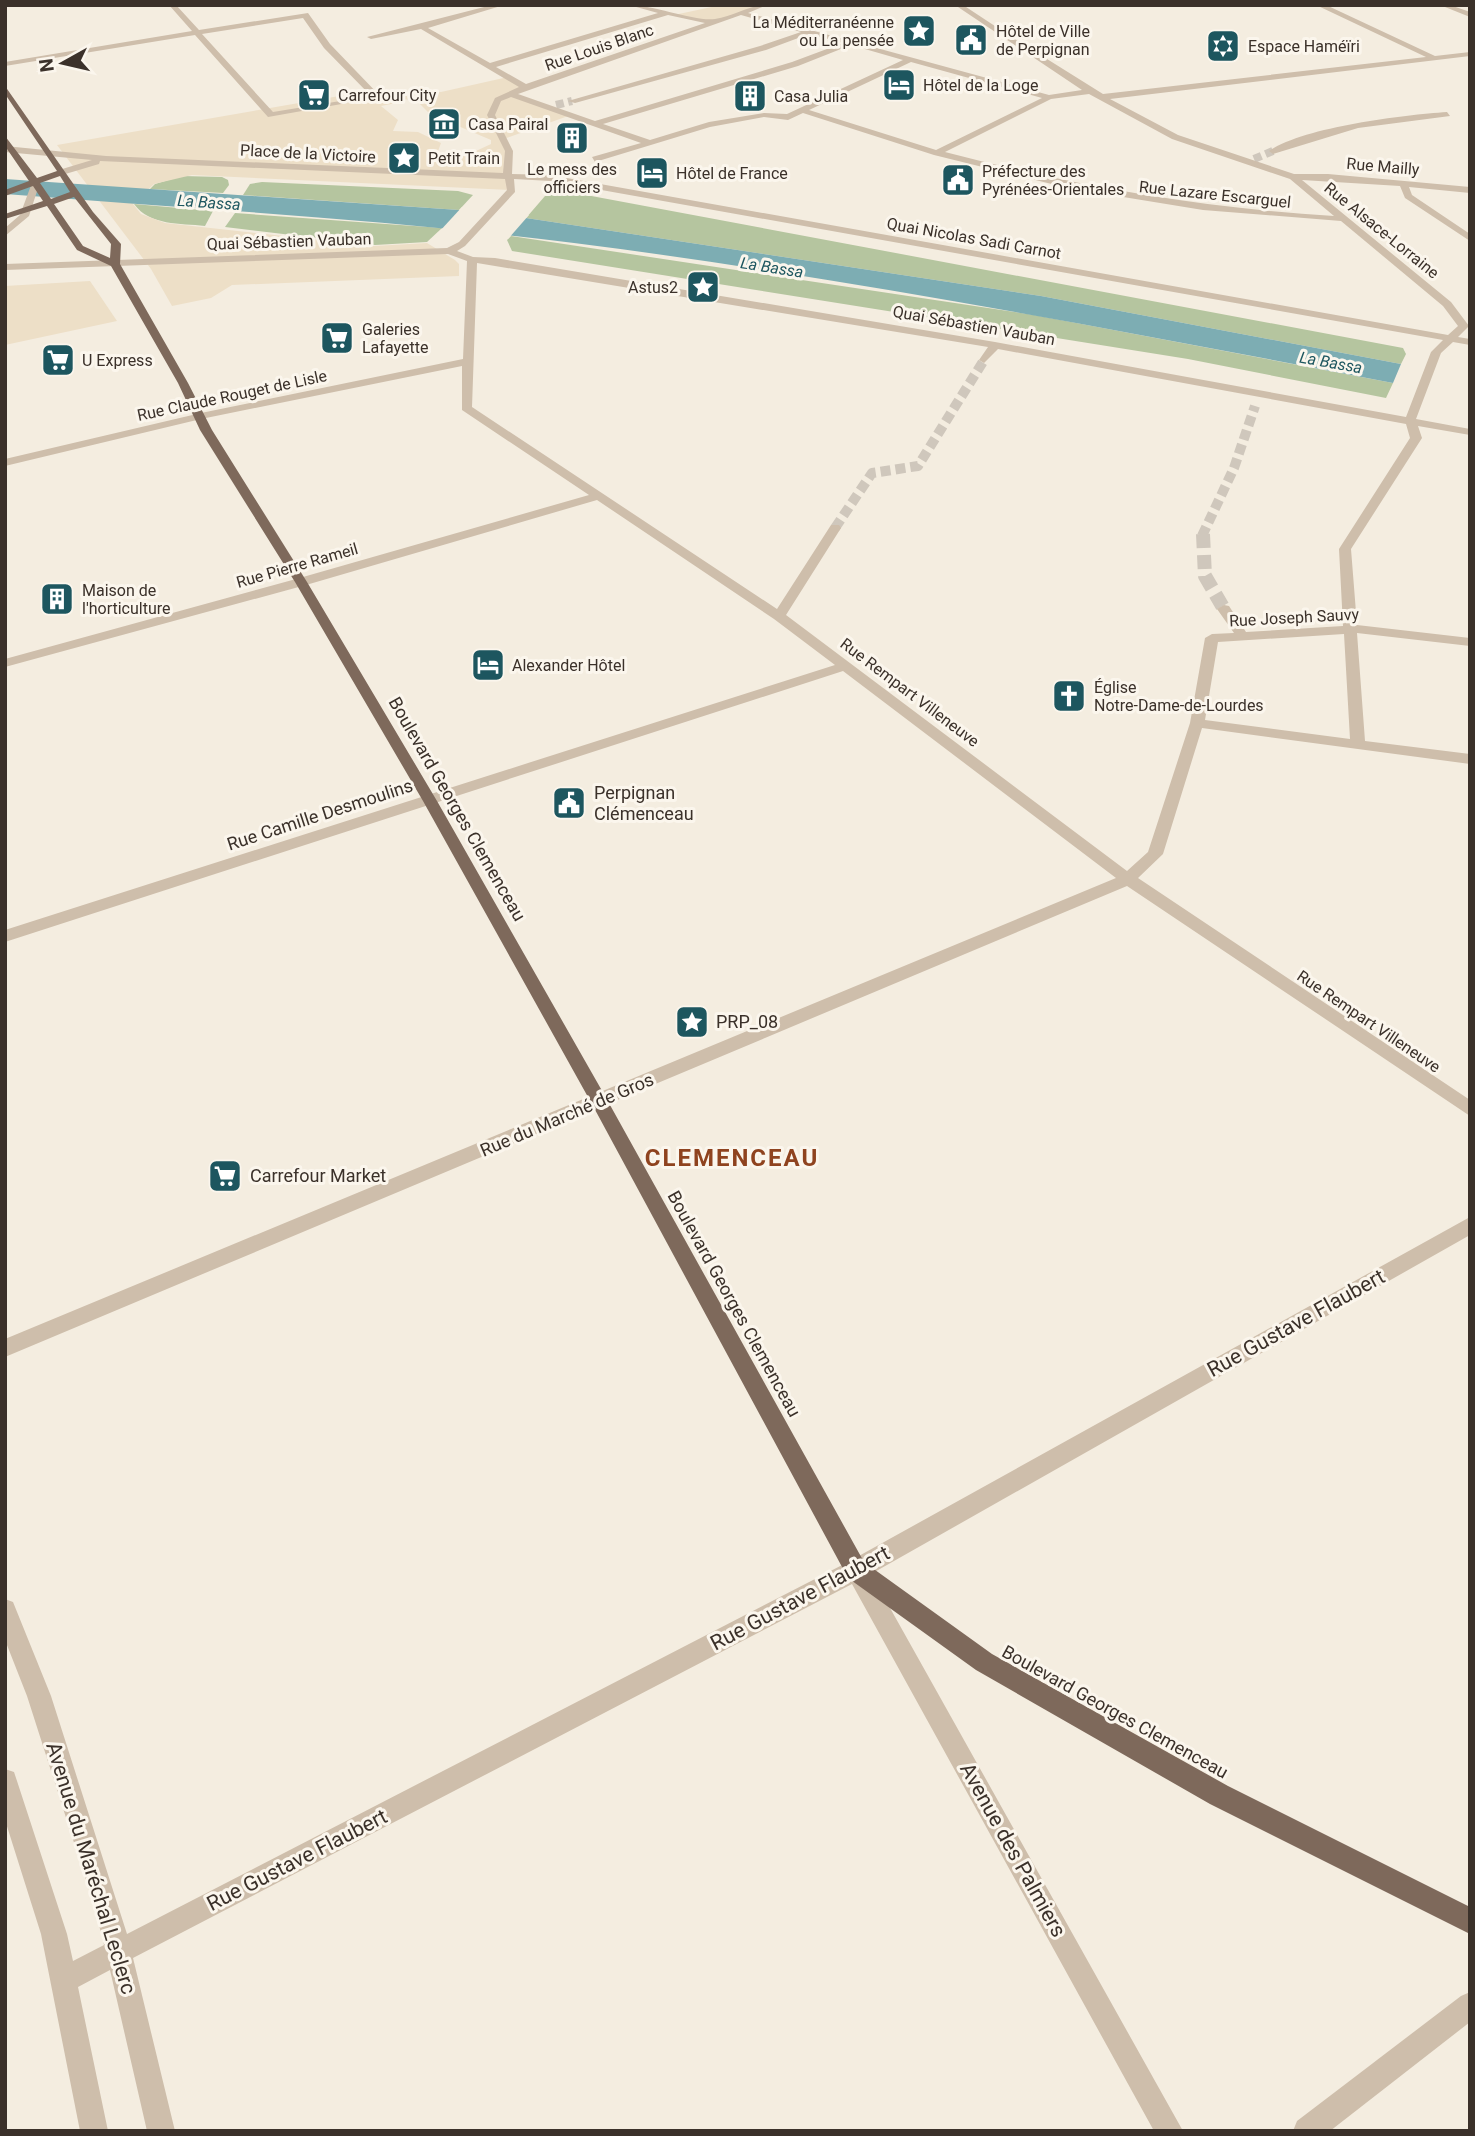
<svg xmlns="http://www.w3.org/2000/svg" width="1475" height="2136" font-family="Roboto,sans-serif">
<rect width="100%" height="100%" fill="#f4ede0"/>
<g fill="#b5c59f">
<polygon points="182,176 222,177 228,180 229,185 223,193 150,189 155,184"/>
<polygon points="262,182 458,191 473,195 459,210 243,195 250,184"/>
<polygon points="570,192 1403,348 1406,354 1401,364 1041,296 526,218 545,196"/>
<path d="M134 204 213 211 205 226C180 223 150 226 134 204Z"/>
<polygon points="235,213 442,228 427,242 375,245 225,227"/>
<polygon points="511,236 1034,315 1393,383 1386,398 1188,359 512,251 507,240"/>
</g>
<g fill="#eddfc7" fill-rule="evenodd">
<polygon points="721,5 762,6 712,22 674,15"/>
<path d="M508 77 525 87 509 92 571 115 504 139 512 190 192 175 154 184 133 204 141 214 165 223 374 246 427 243 455 260 459 264V276L232 285 211 298 172 306 151 269 57 145 380 89 401 92 424 87 429 91 441 92ZM398 99 416 100 430 114 491 140V144L476 151 437 154 441 143 418 132 393 131 398 120 381 106 396 103 393 100Z"/>
<polygon points="90,281 117,321 5,345 5,286"/>
</g>
<path fill="#7dadb3" d="M5 179 459 210 526 218 1041 296 1401 364 1393 383C1121 331 849 278 574 243 385 219 195 209 5 194Z"/>
<polygon fill="#f4ede0" points="462,207 529,215 508,239 439,232"/>
<g fill="none" stroke-linecap="round" stroke-linejoin="round">
<g stroke="#cfc7bc" stroke-width="8" stroke-dasharray="8 4.5" stroke-linecap="butt">
<polyline points="556,105 572,101"/>
<polyline points="1254,159 1273,151"/>
</g>
<g stroke="#cfc7bc" stroke-width="10" stroke-dasharray="10 5" stroke-linecap="butt">
<polyline points="835,528 872,473 918,466 984,360"/>
<polyline points="1202,536 1234,468 1255,406"/>
</g>
<polyline stroke="#cfc7bc" stroke-width="14" stroke-dasharray="14 7" stroke-linecap="butt" points="1203,534 1205,576 1224,609"/>
<g fill="#cebeab" fill-rule="evenodd">
<path d="M169 5H176L199 30 308 13 330 44 381 97 268 117 195 35 5 66V62L192 31ZM303 18 324 48 371 96 273 112 202 34Z"/>
<path d="M492 5H504L428 28 490 63 658 13 629 5C654 5 696 22 715 19 733 17 748 5 767 5L748 13 1049 95 1082 90 955 5H963L1033 51 1087 44 1084 48 1039 54 1103 94 1426 57 1316 5H1326L1435 56 1470 52V56L1110 99 1178 135 1294 174H1328L1470 187V193L1409 187 1412 195 1470 234V241L1405 198 1400 186 1302 180 1451 302 1469 326 1458 337 1470 339V345L1453 342 1441 353 1416 419 1470 429V435L1418 426 1422 438 1351 549 1357 625 1470 638V646L1357 633 1365 741 1470 754V764L1202 728 1163 854 1138 878 1470 1100V1116L1127 886 5 1357V1339L1116 878 843 671 5 942V930L835 665 774 619 597 500 306 585 5 667V659L296 579 589 495 462 410V366L201 419 5 466V459L201 413 463 359 467 261 448 254 5 270V264L447 248 459 242 507 190 505 179 100 161 99 164 62 175 59 170 92 160 5 152V146L106 156 503 173 505 151 487 115 495 98 519 87 421 29 371 39 367 37ZM668 15 705 23 526 84 496 67ZM741 15 801 32 760 46 568 101 575 103 766 50 809 34 843 43 792 62 595 121 518 94ZM851 45 903 60 787 114 764 113 709 122 650 140 603 124 798 66ZM911 62 1042 98 936 150 809 110ZM1089 94 1172 139 1290 179 1334 216C1202 208 1074 186 945 152L1051 99ZM511 97 641 143 592 157 595 162 710 127 764 117 788 120 803 113 934 155 1068 188 1203 210 1341 221 1443 306 1458 326 1448 335 561 177 580 169 577 164 550 175 512 174 513 151 495 115 501 101ZM514 179 551 181 1443 340 1431 352 1406 417 995 342 495 258 473 257 457 251 465 246 515 192ZM477 263 988 347 979 360 984 363 998 349 1406 424 1410 438 1339 549 1343 626 1246 632 1229 606 1224 605 1217 609 1234 633 1212 634 1205 638 1190 723 1148 852 1127 871 786 615 841 528 839 525H831L777 609 472 407ZM1344 634 1350 739 1205 720 1218 642Z"/>
<polygon points="1440,5 1450,5 1470,12 1470,17"/>
<path d="M1447 112 1450 116 1358 128 1273 154 1269 151C1304 127 1403 115 1447 112Z"/>
<polygon points="33,180 40,182 29,216 5,236 5,228 20,215"/>
<polygon points="1470,1217 1470,1235 871,1574 1183,2131 1154,2131 852,1584 133,1958 175,2131 147,2131 110,1970 78,1987 108,2131 80,2131 41,1934 5,1820 5,1769 14,1772 17,1781 67,1934 73,1961 104,1945 94,1905 27,1696 5,1640 5,1599 13,1602 51,1696 127,1934 848,1562"/>
<polygon points="1470,1992 1470,2022 1330,2131 1293,2131 1297,2121 1461,1996"/>
</g>
<path fill="#7e695b" fill-rule="evenodd" d="M5 86 93 212 121 244 120 264 188 383 212 430 307 582 437 801 605 1096 864 1562 992 1654 1228 1786 1470 1907V1934L1210 1804 976 1670 848 1578 593 1106 423 801 295 582 200 430 178 383 111 266 77 250 47 206 5 219V214L43 201 33 186 5 196V190L29 181 5 146V136L37 178 57 171 5 94ZM60 176 70 192 51 199 40 183ZM74 197 111 244 110 258 83 246 54 204Z"/>
</g>
<defs>
<symbol id="sight-square" viewBox="-11 -11 22 22"><rect x="-9" y="-9" width="18" height="18" rx="4" fill="#1d565f" stroke="#fbf6ed"/><path d="M0-6L1.8-2.2L6-1.7L2.9 1.2L3.7 5.4L0 3.3L-3.7 5.4L-2.9 1.2L-6-1.7L-1.8-2.2Z" fill="#fff"/></symbol>
<symbol id="civic-square" viewBox="-11 -11 22 22"><rect x="-9" y="-9" width="18" height="18" rx="4" fill="#1d565f" stroke="#fbf6ed"/><path d="M-.6-6.5H3V-4.5H.6V-3L4-1V1h2V6H-6V1h2V-1L-.6-3ZM-1.2 2.5V6h2.4V2.5Z" fill="#fff"/></symbol>
<symbol id="synagogue-square" viewBox="-11 -11 22 22"><rect x="-9" y="-9" width="18" height="18" rx="4" fill="#1d565f" stroke="#fbf6ed"/><path d="M0-6.5L5.6 3.2H-5.6ZM0 6.5L5.6-3.2H-5.6Z" fill="#fff"/></symbol>
<symbol id="hotel-square" viewBox="-11 -11 22 22"><rect x="-9" y="-9" width="18" height="18" rx="4" fill="#1d565f" stroke="#fbf6ed"/><path d="M-6-4.5h1.5V1H6V5H4.5V3h-9V5H-6ZM-4 0a1.8 1.8 0 1 1 3.6 0ZM.5 0V-2.5h3Q6-2.5 6 0Z" fill="#fff"/></symbol>
<symbol id="supermarket-square" viewBox="-11 -11 22 22"><rect x="-9" y="-9" width="18" height="18" rx="4" fill="#1d565f" stroke="#fbf6ed"/><path d="M-6-5.5h2.5l.6 2H6L4.5 2H-2.5L-4.4-4H-6ZM-1.5 3.2a1.3 1.3 0 1 0 .1 0ZM3 3.2a1.3 1.3 0 1 0 .1 0Z" fill="#fff"/></symbol>
<symbol id="building-square" viewBox="-11 -11 22 22"><rect x="-9" y="-9" width="18" height="18" rx="4" fill="#1d565f" stroke="#fbf6ed"/><path d="M-4-6H4V6H1V3H-1V6H-4ZM-2.5-4.3h1.7v1.8h-1.7ZM.8-4.3h1.7v1.8H.8ZM-2.5-1h1.7V.8h-1.7ZM.8-1h1.7V.8H.8Z" fill="#fff"/></symbol>
<symbol id="museum-square" viewBox="-11 -11 22 22"><rect x="-9" y="-9" width="18" height="18" rx="4" fill="#1d565f" stroke="#fbf6ed"/><path d="M0-6L6-3V-2H-6V-3ZM-5-1h2V3h-2ZM-1-1h2V3h-2ZM3-1h2V3H3ZM-6 4H6V6H-6Z" fill="#fff"/></symbol>
<symbol id="church-square" viewBox="-11 -11 22 22"><rect x="-9" y="-9" width="18" height="18" rx="4" fill="#1d565f" stroke="#fbf6ed"/><path d="M-1.2-6h2.4v3.5h3.3v2.4h-3.3V6h-2.4V-.1h-3.3v-2.4h3.3Z" fill="#fff"/></symbol>
</defs>
<g fill-rule="evenodd">
<use href="#sight-square" x="900" y="12" width="38" height="38"/>
<use href="#civic-square" x="952" y="21" width="38" height="38"/>
<use href="#synagogue-square" x="1204" y="27" width="38" height="38"/>
<use href="#hotel-square" x="880" y="66" width="38" height="38"/>
<use href="#supermarket-square" x="295" y="76" width="38" height="38"/>
<use href="#building-square" x="731" y="77" width="38" height="38"/>
<use href="#museum-square" x="425" y="105" width="38" height="38"/>
<use href="#building-square" x="553" y="119" width="38" height="38"/>
<use href="#sight-square" x="385" y="139" width="38" height="38"/>
<use href="#hotel-square" x="633" y="154" width="38" height="38"/>
<use href="#civic-square" x="939" y="161" width="38" height="38"/>
<use href="#sight-square" x="684" y="268" width="38" height="38"/>
<use href="#supermarket-square" x="318" y="319" width="38" height="38"/>
<use href="#supermarket-square" x="39" y="341" width="38" height="38"/>
<use href="#building-square" x="38" y="580" width="38" height="38"/>
<use href="#hotel-square" x="469" y="646" width="38" height="38"/>
<use href="#church-square" x="1050" y="677" width="38" height="38"/>
<use href="#civic-square" x="550" y="784" width="38" height="38"/>
<use href="#sight-square" x="673" y="1003" width="38" height="38"/>
<use href="#supermarket-square" x="206" y="1157" width="38" height="38"/>
</g>
<g text-anchor="middle" stroke-width="6" stroke-linejoin="round" paint-order="stroke">
<g font-size="16" fill="#3b312a" stroke="#fbf6ed" text-anchor="start">
<text x="894" y="28" text-anchor="end">La Méditerranéenne<tspan x="894" dy="18">ou La pensée</tspan></text>
<text x="996" y="37">Hôtel de Ville<tspan x="996" dy="18">de Perpignan</tspan></text>
<text x="1248" y="52">Espace Haméïri</text>
<text x="923" y="91">Hôtel de la Loge</text>
<text x="338" y="101">Carrefour City</text>
<text x="774" y="102">Casa Julia</text>
<text x="468" y="130">Casa Pairal</text>
<text x="428" y="164">Petit Train</text>
<text x="572" y="175" text-anchor="middle">Le mess des<tspan x="572" dy="18">officiers</tspan></text>
<text x="982" y="177">Préfecture des<tspan x="982" dy="18">Pyrénées-Orientales</tspan></text>
<text x="676" y="179">Hôtel de France</text>
<text x="678" y="293" text-anchor="end">Astus2</text>
<text x="362" y="335">Galeries<tspan x="362" dy="18">Lafayette</tspan></text>
<text x="82" y="366">U Express</text>
<text x="82" y="596">Maison de<tspan x="82" dy="18">l'horticulture</tspan></text>
<text x="512" y="671">Alexander Hôtel</text>
<text x="1094" y="693">Église<tspan x="1094" dy="18">Notre-Dame-de-Lourdes</tspan></text>
</g>
<g font-size="16" fill="#3b312a" stroke="#fbf6ed">
<text transform="translate(599 47) rotate(-19)" y="6">Rue Louis Blanc</text>
<text transform="translate(308 153) rotate(3)" y="6">Place de la Victoire</text>
<text transform="translate(1383 166) rotate(5)" y="6">Rue Mailly</text>
<text transform="translate(1215 194) rotate(6)" y="6">Rue Lazare Escarguel</text>
<text transform="translate(1382 230) rotate(39)" y="6">Rue Alsace-Lorraine</text>
<text transform="translate(974 238) rotate(10)" y="6">Quai Nicolas Sadi Carnot</text>
<text transform="translate(289 241) rotate(-2)" y="6">Quai Sébastien Vauban</text>
<text transform="translate(974 325) rotate(10)" y="6">Quai Sébastien Vauban</text>
<text transform="translate(232 395) rotate(-12)" y="6">Rue Claude Rouget de Lisle</text>
<text transform="translate(297 565) rotate(-16)" y="6">Rue Pierre Rameil</text>
<text transform="translate(1294 617) rotate(-3)" y="6">Rue Joseph Sauvy</text>
<text transform="translate(910 692) rotate(37)" y="6">Rue Rempart Villeneuve</text>
<text transform="translate(1369 1021) rotate(34)" y="6">Rue Rempart Villeneuve</text>
</g>
<g font-size="16" font-style="italic" fill="#1d565f" stroke="#fbf6ed">
<text transform="translate(209 202) rotate(4)" y="6">La Bassa</text>
<text transform="translate(772 267) rotate(9)" y="6">La Bassa</text>
<text transform="translate(1331 362) rotate(10)" y="6">La Bassa</text>
</g>
<g font-size="18" fill="#3b312a" stroke="#fbf6ed" text-anchor="start">
<text x="594" y="799">Perpignan<tspan x="594" dy="21">Clémenceau</tspan></text>
<text x="716" y="1028">PRP_08</text>
<text x="250" y="1182">Carrefour Market</text>
</g>
<g font-size="18" fill="#3b312a" stroke="#fbf6ed">
<text transform="translate(457 809) rotate(60)" y="6">Boulevard Georges Clemenceau</text>
<text transform="translate(320 815) rotate(-18)" y="6">Rue Camille Desmoulins</text>
<text transform="translate(567 1115) rotate(-23)" y="6">Rue du Marché de Gros</text>
<text transform="translate(734 1304) rotate(61)" y="6">Boulevard Georges Clemenceau</text>
<text transform="translate(1115 1712) rotate(29)" y="6">Boulevard Georges Clemenceau</text>
</g>
<g font-size="21" fill="#3b312a" stroke="#fbf6ed">
<text transform="translate(1296 1323) rotate(-29)" y="7">Rue Gustave Flaubert</text>
<text transform="translate(800 1598) rotate(-28)" y="7">Rue Gustave Flaubert</text>
<text transform="translate(1013 1850) rotate(61)" y="7">Avenue des Palmiers</text>
<text transform="translate(297 1860) rotate(-27)" y="7">Rue Gustave Flaubert</text>
<text transform="translate(91 1868) rotate(73)" y="7">Avenue du Maréchal Leclerc</text>
</g>
<g font-size="24" font-weight="bold" letter-spacing="2" fill="#8f431f" stroke="#fbf6ed">
<text x="732" y="1166">CLEMENCEAU</text>
</g>
</g>
<rect width="1475" height="2136" fill="none" stroke="#3b312a" stroke-width="14"/>
<g transform="translate(63 63) rotate(262)" stroke="#fbf6ed" stroke-width="5" paint-order="stroke">
<path d="M0-5L12 26L0 18L-12 26Z" fill="#3b312a"/>
<text y="-10" font-size="19" font-weight="bold" text-anchor="middle" fill="#3b312a">N</text>
</g>
</svg>
